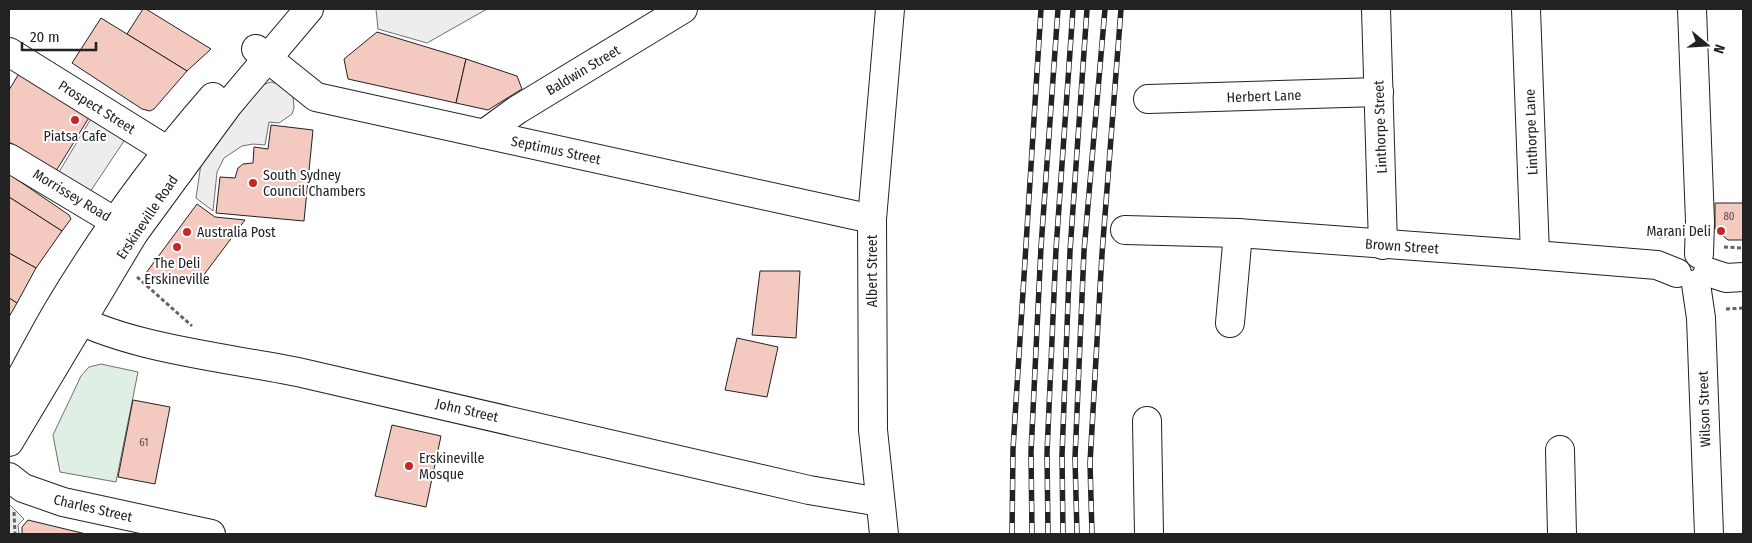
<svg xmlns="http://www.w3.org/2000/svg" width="1752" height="543" font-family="'Fira Sans Condensed',sans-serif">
<rect width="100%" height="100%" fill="#fff"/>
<polygon fill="#e0efe3" stroke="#6f6f6f" points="101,364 138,372 116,482 60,472 53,435 81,376 89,367"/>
<g fill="#ededed" stroke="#6f6f6f">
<polygon points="376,9 487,9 427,43 378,29"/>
<polygon points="271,82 279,84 293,95 294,108 292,114 279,123 269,122 265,145 253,144 242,146 224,158 217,172 213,211 196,198 202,157 259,86"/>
<polygon points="92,117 126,138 90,192 59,172"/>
<polygon points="9,504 24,519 18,525 19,534 9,534"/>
</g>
<g fill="#f3c9c0" stroke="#222">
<polygon points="143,9 146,9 211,49 187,71 127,34"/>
<polygon points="101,18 187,71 154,109 150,111 142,109 72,63"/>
<polygon points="377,32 466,59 456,103 348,79 344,59"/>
<polygon points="466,59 517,76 522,89 488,110 456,103"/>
<polygon points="20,72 90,116 56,171 9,142 9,90"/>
<polygon points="271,125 313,130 304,221 216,213 220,177 235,178 238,168 243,164 253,163 254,147 268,149"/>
<polygon points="9,174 69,215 71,219 62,231 9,197"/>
<polygon points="9,197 62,231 36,268 9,253"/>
<polygon points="1715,203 1743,203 1743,240 1728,240 1715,229"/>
<polygon points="197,204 215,217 245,220 197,284 146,273"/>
<polygon points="9,253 36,268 17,303 9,298"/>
<polygon points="760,271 800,271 796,338 752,335"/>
<polygon points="9,298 17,303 9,317"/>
<polygon points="737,338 778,347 767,397 725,390"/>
<polygon points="133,400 170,407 155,484 118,477"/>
<polygon points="392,425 441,436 426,507 375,496"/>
<polygon points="28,520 86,534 22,534 22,527"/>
</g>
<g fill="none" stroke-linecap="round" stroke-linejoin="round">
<defs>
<g id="minor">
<polyline points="1376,9 1383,245"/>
<polyline points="1526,9 1535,255"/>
<polyline points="1692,9 1700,222 1699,254"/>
<polyline points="256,49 316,97 872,219"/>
<polyline points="9,52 168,151 184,164"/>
<polyline points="1148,99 1379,92"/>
<polyline points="484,134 517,110 683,9"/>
<polyline points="9,158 134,233"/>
<polyline points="1125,230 1238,233 1535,255 1657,265 1677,273"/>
<polyline points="1708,272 1726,278 1743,277"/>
<polyline points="1696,284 1701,318 1709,534"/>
<path d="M59 310C126 349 226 357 302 373 471 411 640 450 809 490L880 502"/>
<polyline points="1230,323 1238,233"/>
<polyline points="1147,421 1149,534"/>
<polyline points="1560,450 1562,534"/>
<polyline points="9,477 23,488 63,502 211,534"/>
<polyline points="884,534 873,430 872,219 890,9"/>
</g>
<g id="major">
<path d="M9 400C25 370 41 339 58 310 103 235 155 163 213 97"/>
<polyline points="9,442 134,233 228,105 309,9"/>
</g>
</defs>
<use href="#minor" stroke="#222" stroke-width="30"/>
<use href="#major" stroke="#222" stroke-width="30"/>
<g stroke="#646464" stroke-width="3" stroke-dasharray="4 2.5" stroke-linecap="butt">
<polyline points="1659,237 1675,235"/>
<polyline points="1724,247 1743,248"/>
<polyline points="137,277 192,326"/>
<polyline points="1726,309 1743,308"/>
<polyline points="14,512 15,534"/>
</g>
<use href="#minor" stroke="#fff" stroke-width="28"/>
<use href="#major" stroke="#fff" stroke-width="28"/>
<defs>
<g id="rail">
<polyline points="1012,534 1013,449 1041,9"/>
<polyline points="1032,534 1031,452 1041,247 1058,9"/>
<polyline points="1048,534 1047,453 1056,249 1073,9"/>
<polyline points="1063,534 1062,455 1070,251 1087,9"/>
<polyline points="1077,534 1075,458 1084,251 1105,9"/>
<polyline points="1092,534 1090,463 1102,254 1121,9"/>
</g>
</defs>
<use href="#rail" stroke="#222" stroke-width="5.5"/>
<use href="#rail" stroke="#fff" stroke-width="4" stroke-dasharray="11" stroke-linecap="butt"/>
</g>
<g fill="#c62828" stroke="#fff" stroke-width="2">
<circle cx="75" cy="120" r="5"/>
<circle cx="253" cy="183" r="5"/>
<circle cx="1721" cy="231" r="5"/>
<circle cx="187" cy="232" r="5"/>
<circle cx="177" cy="247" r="5"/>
<circle cx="409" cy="466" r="5"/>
</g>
<g text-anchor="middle" stroke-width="4" stroke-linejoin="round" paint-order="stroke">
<g font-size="11" fill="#564c4a">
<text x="1729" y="220">80</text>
<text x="144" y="446">61</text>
</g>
<g font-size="14" fill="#222" stroke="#fff">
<text transform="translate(583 70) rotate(-31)" y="5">Baldwin Street</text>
<text transform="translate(1264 96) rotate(-2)" y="5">Herbert Lane</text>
<text transform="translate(97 107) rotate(32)" y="5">Prospect Street</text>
<text transform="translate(1380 127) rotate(-92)" y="5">Linthorpe Street</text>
<text transform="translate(1531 132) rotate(-92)" y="5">Linthorpe Lane</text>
<text transform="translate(556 150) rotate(12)" y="5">Septimus Street</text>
<text transform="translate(72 195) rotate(31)" y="5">Morrissey Road</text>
<text transform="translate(147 217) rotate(-56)" y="5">Erskineville Road</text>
<text transform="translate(1402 246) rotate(4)" y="5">Brown Street</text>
<text transform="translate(872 271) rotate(-90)" y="5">Albert Street</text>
<text transform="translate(1704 409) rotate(-92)" y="5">Wilson Street</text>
<text transform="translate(467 410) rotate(13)" y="5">John Street</text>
<text transform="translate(93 508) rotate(13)" y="5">Charles Street</text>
</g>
<g font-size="14" fill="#222" stroke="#fff" text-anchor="start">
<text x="75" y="141" text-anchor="middle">Piatsa Cafe</text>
<text x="263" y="180">South Sydney<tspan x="263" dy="16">Council Chambers</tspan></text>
<text x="1711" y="236" text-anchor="end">Marani Deli</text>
<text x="197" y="237">Australia Post</text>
<text x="177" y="268" text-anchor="middle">The Deli<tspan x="177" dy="16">Erskineville</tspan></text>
<text x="419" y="463">Erskineville<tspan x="419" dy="16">Mosque</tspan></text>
</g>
</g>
<rect width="1752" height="543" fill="none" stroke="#222222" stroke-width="20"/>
<g transform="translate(1707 45) rotate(108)" stroke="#ffffff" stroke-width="4" paint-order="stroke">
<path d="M0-4L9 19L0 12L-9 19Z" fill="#222222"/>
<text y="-8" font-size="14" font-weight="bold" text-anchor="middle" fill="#222222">N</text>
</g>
<path d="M22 42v8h74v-8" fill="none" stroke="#222222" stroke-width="2.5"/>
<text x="30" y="42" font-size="15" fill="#222222" stroke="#ffffff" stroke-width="4" paint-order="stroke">20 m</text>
</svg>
